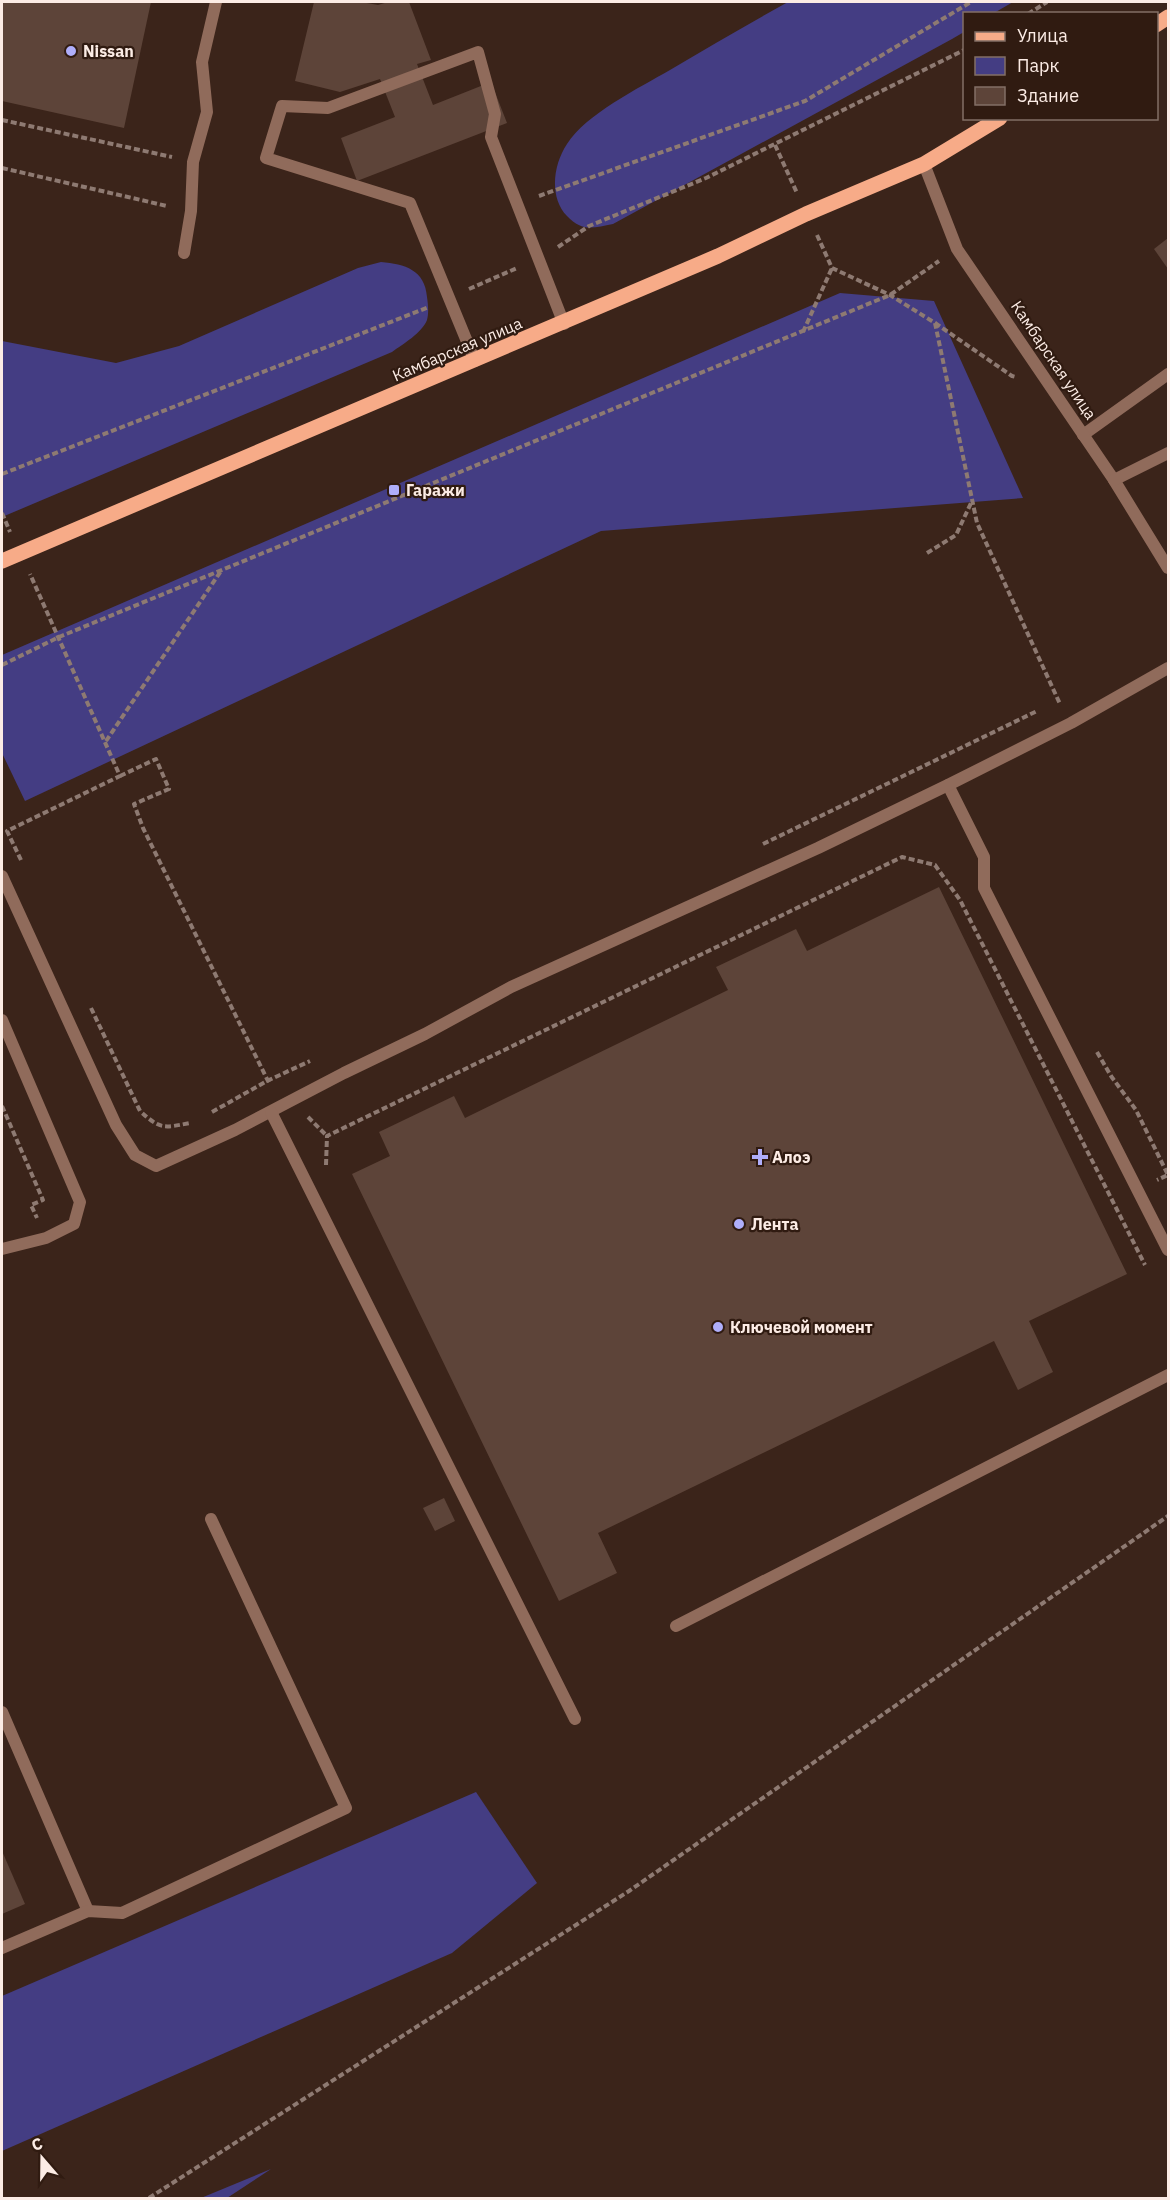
<svg xmlns="http://www.w3.org/2000/svg" width="1170" height="2200" font-family="'IBM Plex Sans',sans-serif">
<rect width="100%" height="100%" fill="#3b241a"/>
<g fill="#443d83">
<path d="M788 2H1013L994 13 964 14V32L952 39 613 224C593 228 582 232 567 216 549 197 553 165 567 144 586 114 639 88 670 70 709 47 748 24 788 2Z"/>
<path d="M381 262C405 264 425 270 427 297 428 304 429 313 427 320 422 333 403 344 392 352L2 517V341L116 363 179 346 358 268Z"/>
<polygon points="840,293 934,301 1023,498 601,531 25,801 2,753 2,655"/>
<polygon points="476,1792 537,1883 452,1953 2,2151 2,1996"/>
<polygon points="271,2169 227,2198 201,2198"/>
</g>
<g fill="#5d4439">
<polygon points="2,2 151,2 124,128 2,101"/>
<polygon points="314,2 361,2 378,5 388,2 409,2 431,60 417,64 433,105 491,82 507,123 357,181 341,138 395,117 380,79 340,92 295,81"/>
<polygon points="1168,238 1168,269 1154,249"/>
<polygon points="939,887 1127,1274 1029,1321 1053,1372 1018,1390 994,1341 598,1533 617,1573 559,1601 352,1174 390,1156 379,1132 454,1096 465,1118 728,990 716,967 796,929 807,951"/>
<polygon points="444,1498 455,1521 435,1531 423,1508"/>
<polygon points="2,1851 25,1904 2,1914"/>
</g>
<g fill="none" stroke-linecap="round" stroke-linejoin="round">
<g stroke="#8e7a72" stroke-width="4" stroke-dasharray="6 3" stroke-linecap="butt">
<polyline points="1028,14 1047,2"/>
<polyline points="2,120 172,157"/>
<polyline points="775,145 797,193"/>
<polyline points="2,168 167,206"/>
<polyline points="539,196 805,101 971,2"/>
<polyline points="817,235 832,268 890,295 935,323 977,523 1060,704"/>
<polyline points="558,247 589,226 706,178 964,50"/>
<polyline points="469,289 517,268"/>
<polyline points="935,323 1012,376 1016,377"/>
<polyline points="803,332 832,268"/>
<polyline points="2,474 429,307"/>
<polyline points="2,513 10,532"/>
<polyline points="927,553 956,535 972,501"/>
<polyline points="2,665 59,637 890,295 939,261"/>
<polyline points="106,741 221,571"/>
<polyline points="120,776 156,759 169,789 134,804 143,828 269,1083"/>
<polyline points="763,844 1037,711"/>
<polyline points="21,860 7,831 120,776 30,574"/>
<path d="M91 1008 140 1111C161 1130 163 1128 190 1123"/>
<polyline points="1097,1052 1111,1076 1136,1110 1168,1175 1157,1180"/>
<polyline points="2,1106 43,1200 31,1205 37,1218"/>
<polyline points="212,1112 267,1081 310,1061"/>
<polyline points="308,1117 327,1136"/>
<polyline points="326,1165 327,1136 902,857 935,865 960,900 1145,1265"/>
<polyline points="149,2198 629,1891 1168,1516"/>
</g>
<g stroke="#906b5b" stroke-width="12">
<polyline points="184,253 191,211 193,162 207,112 202,62 216,2"/>
<polyline points="475,361 410,203 266,158 282,106 328,108 478,52 495,114 491,137 564,324"/>
<polyline points="1083,435 1168,374"/>
<polyline points="948,785 984,857 984,888 1168,1250"/>
<polyline points="2,876 116,1125 135,1155 156,1166 235,1130 344,1073 425,1034 511,987 818,848 948,785 1071,723 1168,668"/>
<polyline points="2,1020 80,1202 74,1224 46,1238 2,1249"/>
<polyline points="271,1112 575,1719"/>
<polyline points="676,1626 1168,1375"/>
<polyline points="2,1712 88,1911"/>
<polyline points="2,1948 88,1911 122,1913 346,1808 211,1519"/>
</g>
<g stroke="#906b5b" stroke-width="12">
<polyline points="924,164 957,249 1114,480 1168,568"/>
<polyline points="1114,480 1168,453"/>
</g>
<g stroke="#f7ab88" stroke-width="15">
<polyline points="1156,25 1168,17"/>
<polyline points="2,561 718,256 806,214 924,164 1000,118"/>
</g>
</g>
<g fill="#afaefa" stroke="#301b11" stroke-width="2">
<circle cx="71" cy="51" r="6"/>
<rect x="388" y="484" width="12" height="12" rx="3"/>
<path d="M757 1148h6v6h6v6h-6v6h-6v-6h-6v-6h6z"/>
<circle cx="739" cy="1224" r="6"/>
<circle cx="718" cy="1327" r="6"/>
</g>
<g text-anchor="middle" stroke-width="4.5" stroke-linejoin="round" paint-order="stroke">
<g font-size="16" font-weight="bold" fill="#fcece5" stroke="#301b11" text-anchor="start">
<text x="83" y="57">Nissan</text>
<text x="406" y="496">Гаражи</text>
<text x="772" y="1163">Алоэ</text>
<text x="751" y="1230">Лента</text>
<text x="730" y="1333">Ключевой момент</text>
</g>
<g font-size="16" fill="#fcece5" stroke="#301b11">
<text transform="translate(457 349) rotate(-23)" y="6">Камбарская улица</text>
<text transform="translate(1054 360) rotate(56)" y="6">Камбарская улица</text>
</g>
</g>
<rect width="1170" height="2200" fill="none" stroke="#fcece5" stroke-width="6"/>
<rect x="963" y="12" width="195" height="108" fill="#301b11" stroke="#826f66" stroke-width="1.5"/>
<rect x="975" y="32" width="30" height="9" fill="#f7ab88" stroke="#826f66" stroke-width="1.5"/>
<text x="1017" y="42" font-size="18" fill="#fcece5">Улица</text>
<rect x="975" y="57" width="30" height="18" fill="#443d83" stroke="#826f66" stroke-width="1.5"/>
<text x="1017" y="72" font-size="18" fill="#fcece5">Парк</text>
<rect x="975" y="87" width="30" height="18" fill="#5d4439" stroke="#826f66" stroke-width="1.5"/>
<text x="1017" y="102" font-size="18" fill="#fcece5">Здание</text>
<g transform="translate(42 2158) rotate(340)" stroke="#301b11" stroke-width="4.5" paint-order="stroke">
<path d="M0-4.5L10 22L0 15L-10 22Z" fill="#fcece5"/>
<text y="-9" font-size="16" font-weight="bold" text-anchor="middle" fill="#fcece5">С</text>
</g>
</svg>
